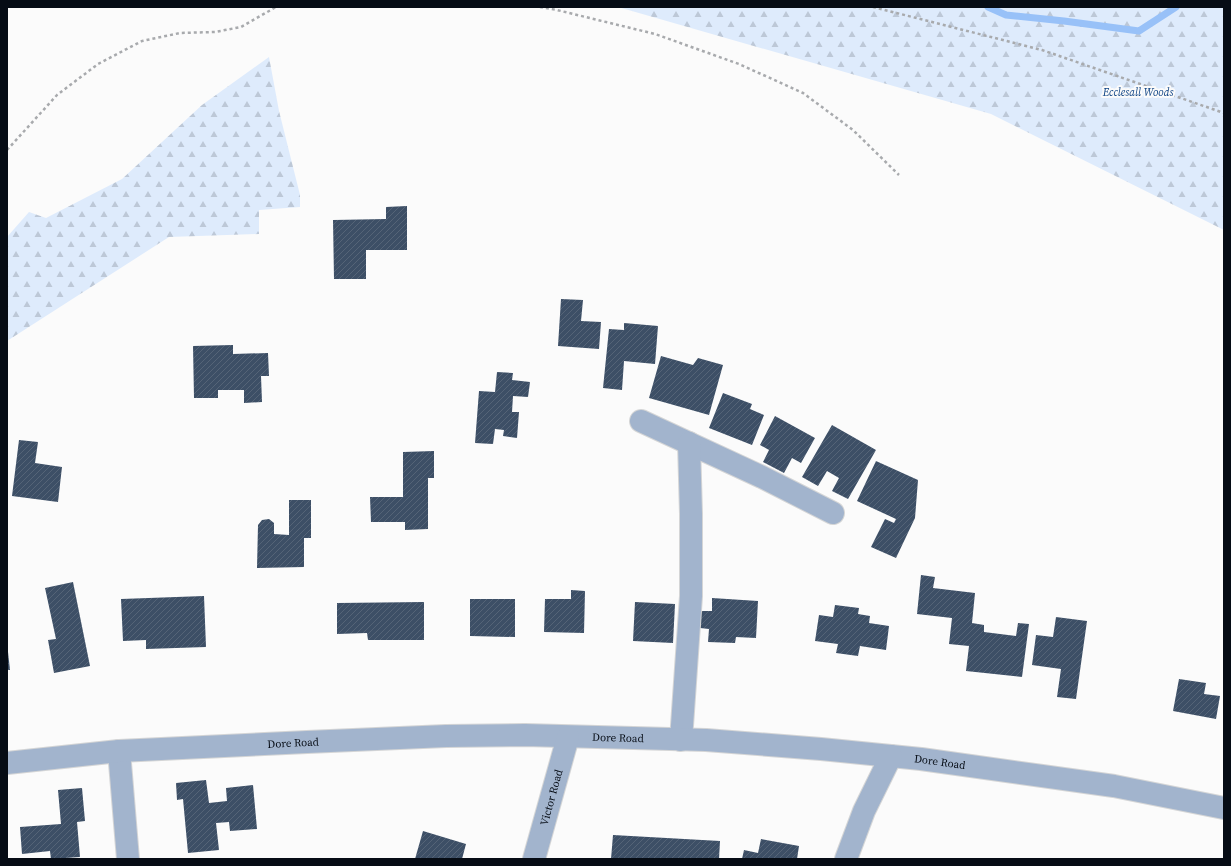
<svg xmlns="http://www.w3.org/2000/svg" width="1231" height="866" font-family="'Source Serif 4',serif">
<defs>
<pattern id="forest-firs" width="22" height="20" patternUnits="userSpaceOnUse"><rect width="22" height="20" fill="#deebfc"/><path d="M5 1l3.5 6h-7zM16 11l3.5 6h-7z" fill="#bdc8d7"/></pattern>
<pattern id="building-hatch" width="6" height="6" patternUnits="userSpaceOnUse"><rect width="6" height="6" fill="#3d4f66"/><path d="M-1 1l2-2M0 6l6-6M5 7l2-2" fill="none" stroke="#556477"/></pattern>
</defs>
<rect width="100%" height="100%" fill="#fbfbfb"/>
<g fill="url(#forest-firs)">
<polygon points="618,7 1224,7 1224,230 991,114"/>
<polygon points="269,57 279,111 300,195 300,207 259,210 259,234 169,237 7,341 7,237 29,212 46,218 122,179 202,105"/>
</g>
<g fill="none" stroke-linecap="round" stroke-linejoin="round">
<polyline stroke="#98c1f8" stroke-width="7" points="988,7 1006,15 1064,21 1139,31 1176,7"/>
</g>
<g fill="url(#building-hatch)">
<polygon points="407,206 407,250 366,250 366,279 334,279 333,220 386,219 386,207"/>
<polygon points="561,299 583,300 581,321 601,322 599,349 558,346"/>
<polygon points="624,323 658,326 655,364 624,361 622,390 603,388 609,329 624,330"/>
<polygon points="233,345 233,354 268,353 269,376 261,376 262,402 244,403 244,390 218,390 218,398 194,398 193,346"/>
<polygon points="661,356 693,365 698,358 723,365 709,415 649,398"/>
<polygon points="497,372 513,373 512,380 530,382 528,397 513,396 512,412 519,412 517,438 503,436 504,430 495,429 493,444 475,443 479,391 495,392"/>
<polygon points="723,393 752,404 750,409 764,415 752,445 709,428"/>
<polygon points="775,416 815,438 801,463 792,458 784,473 763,462 769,450 760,445"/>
<polygon points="832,425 876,450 848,499 832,491 839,478 827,471 818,486 802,477"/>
<polygon points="19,440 38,442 35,463 62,467 58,502 12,496"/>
<polygon points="434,451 434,478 428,478 428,529 405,530 405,522 371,522 370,497 403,497 403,452"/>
<polygon points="876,461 918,480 915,518 896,558 871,547 885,519 894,523 896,519 857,501"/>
<polygon points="289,500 311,500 311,538 304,538 304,567 257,568 258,525 262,520 269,519 274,523 274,534 289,535"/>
<polygon points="921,575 935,577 933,588 975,593 972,623 984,625 984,632 1016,636 1018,623 1029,624 1022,677 966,671 969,646 949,644 952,618 917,614"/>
<polygon points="73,582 90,666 54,673 48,640 56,639 45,588"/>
<polygon points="571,590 585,591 584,633 544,632 545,599 571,599"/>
<polygon points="204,596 206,647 146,649 146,640 123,641 121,599"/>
<polygon points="712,598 758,601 756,638 736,637 735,643 708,642 709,629 700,628 701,611 712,611"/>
<polygon points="470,599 515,599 515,637 470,636"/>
<polygon points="424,602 424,640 368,640 367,633 337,634 337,603"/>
<polygon points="635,602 675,604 673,643 633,641"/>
<polygon points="835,605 859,608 858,614 870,616 869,623 889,626 886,650 860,646 858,656 836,653 838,644 815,641 819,615 833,617"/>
<polygon points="1056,617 1087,621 1076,699 1057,697 1061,669 1032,665 1036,635 1053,637"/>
<polygon points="7,652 8,652 10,670 7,670"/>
<polygon points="1179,679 1206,683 1204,694 1220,696 1216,719 1173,711"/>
<polygon points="206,780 209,803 227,801 226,788 253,785 257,829 230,831 229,822 216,823 219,850 188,853 183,799 177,800 176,783"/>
<polygon points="82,788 85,821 77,822 80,857 51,859 50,851 22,854 20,827 61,824 58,790"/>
<polygon points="423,831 466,844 462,859 415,859"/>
<polygon points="613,835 720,841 719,859 611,859"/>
<polygon points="761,839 799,846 797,859 742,859 744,850 758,853"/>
</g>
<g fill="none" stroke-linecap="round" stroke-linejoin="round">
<defs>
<g id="minor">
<polyline points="641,421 762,477 833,513"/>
<polyline points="681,740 691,596 691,514 689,443"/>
<polyline points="119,751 128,859"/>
<path id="s1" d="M7 763 119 751 307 742 446 736 525 735 706 740 821 749 921 759 1114 786 1224 808"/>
<path id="s2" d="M534 859 568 737"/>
<polyline points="846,859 864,811 891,756"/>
</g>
</defs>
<use href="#minor" stroke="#d4d5d6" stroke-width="24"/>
<g stroke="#a8aaad" stroke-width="2.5" stroke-dasharray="3 3" stroke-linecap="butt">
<polyline points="540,7 557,10 655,34 739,64 803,93 853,130 899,175"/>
<polyline points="873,7 1042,50 1224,113"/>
<polyline points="7,150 57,95 98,64 142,41 180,33 215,32 241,27 276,7"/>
</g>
<use href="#minor" stroke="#a2b4cd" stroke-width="22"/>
</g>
<g text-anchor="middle" stroke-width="4" stroke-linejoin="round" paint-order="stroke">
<g font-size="11" font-style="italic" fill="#0f4485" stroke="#fbfbfb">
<text x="1138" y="96">Ecclesall Woods</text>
</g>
<g font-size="11" fill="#060c15" stroke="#fbfbfb">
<text dy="4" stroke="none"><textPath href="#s1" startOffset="612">Dore Road</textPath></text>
<text dy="4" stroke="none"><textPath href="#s1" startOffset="287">Dore Road</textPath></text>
<text dy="4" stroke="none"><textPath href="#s1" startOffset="935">Dore Road</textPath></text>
<text dy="4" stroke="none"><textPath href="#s2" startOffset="64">Victor Road</textPath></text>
</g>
</g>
<rect width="1231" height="866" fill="none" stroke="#060c15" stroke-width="16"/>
</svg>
